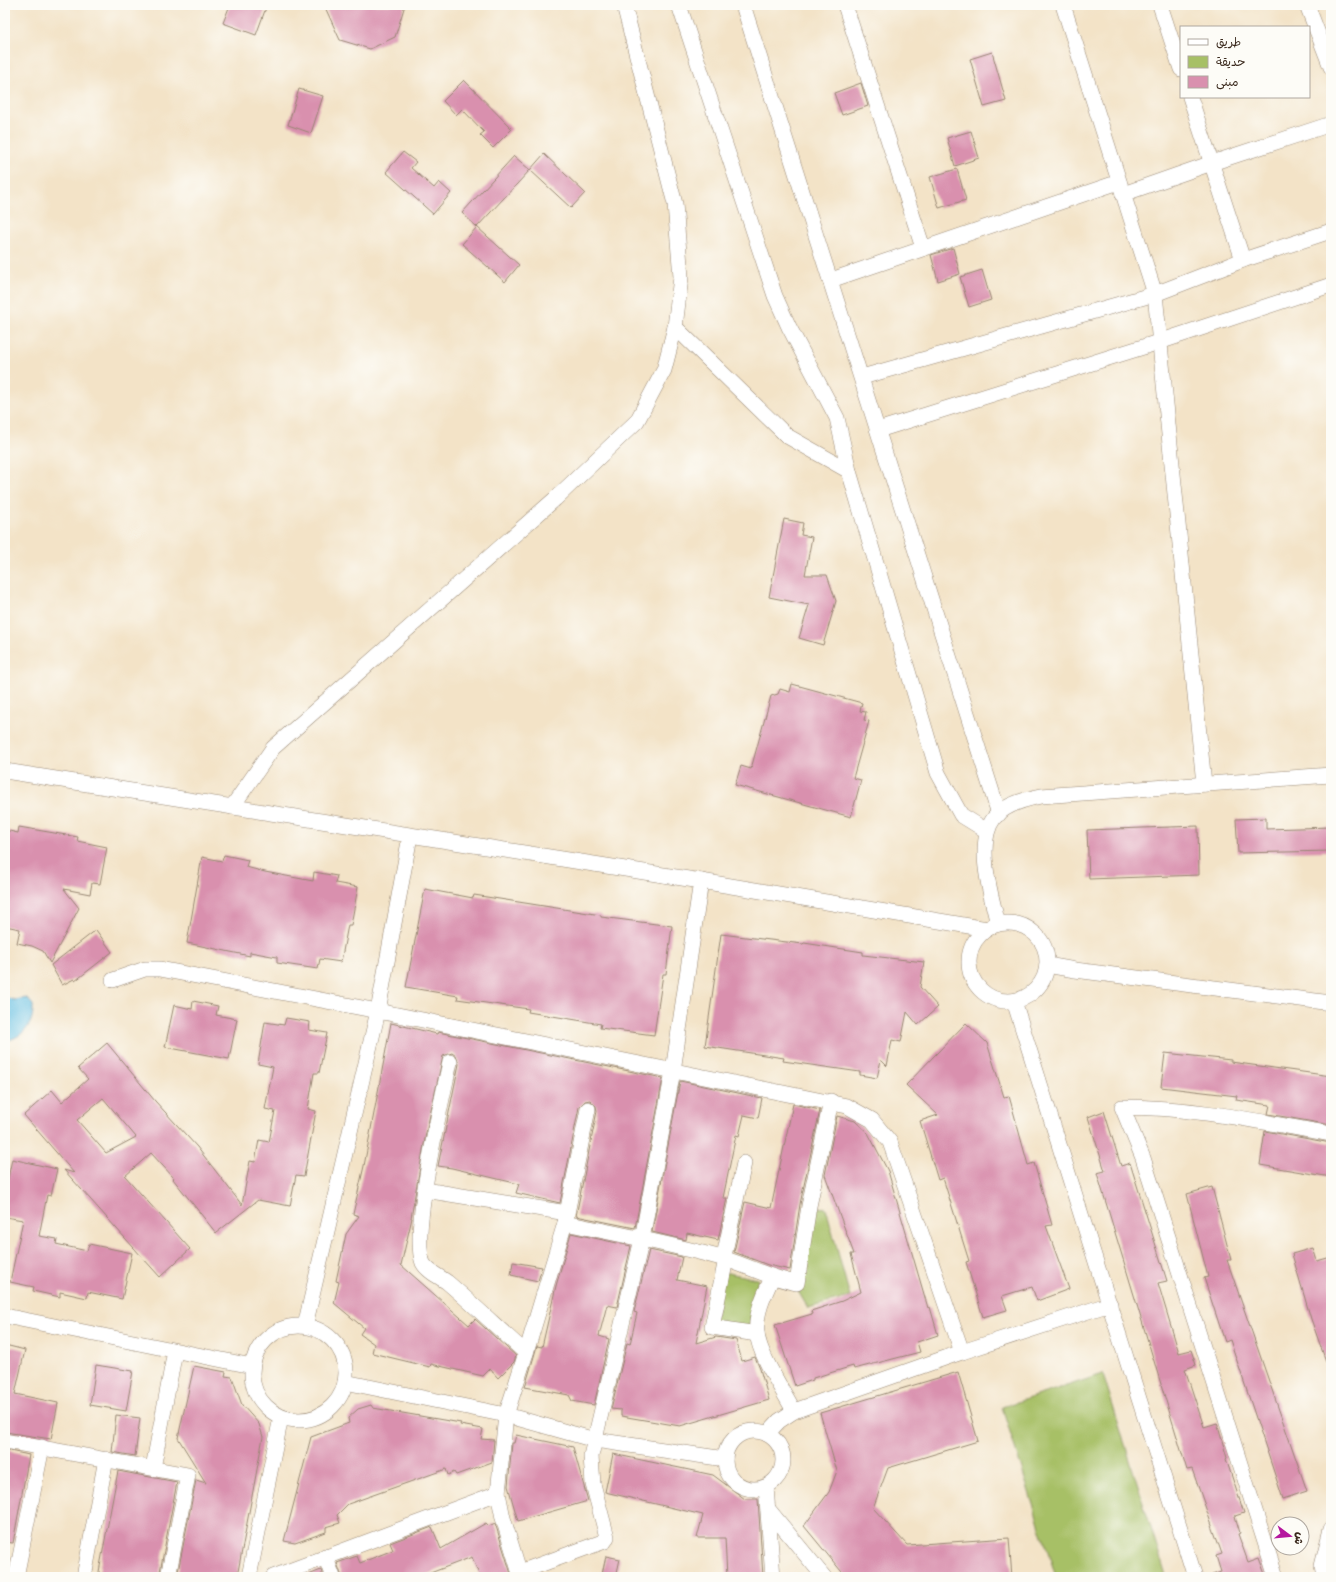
<svg xmlns="http://www.w3.org/2000/svg" width="1336" height="1582" font-family="Caveat,'Playpen Sans Arabic',sans-serif">
<rect width="100%" height="100%" fill="#fdfcf7"/>
<filter id="ink" filterUnits="userSpaceOnUse"><feTurbulence type="fractalNoise" baseFrequency=".025" numOctaves="2"/><feDisplacementMap in="SourceGraphic" scale="8" xChannelSelector="R" yChannelSelector="G"/><feConvolveMatrix kernelMatrix="1 2 1 2 8 2 1 2 1" color-interpolation-filters="sRGB"/></filter>
<filter id="wash" filterUnits="userSpaceOnUse"><feTurbulence type="fractalNoise" baseFrequency=".012" numOctaves="4" result="noise"/><feDisplacementMap in="SourceGraphic" scale="16" xChannelSelector="R" yChannelSelector="G"/><feGaussianBlur stdDeviation="0.9" result="paint"/><feColorMatrix in="noise" values="0 0 0 0 0 0 0 0 0 0 0 0 0 0 0 0 0 1.4 0 .05"/><feComposite in="paint" operator="in"/></filter>
<g filter="url(#wash)">
<rect width="100%" height="100%" fill="#f3e3c7"/>
<g fill="#a7c066" stroke="#717542">
<polygon points="809,1206 826,1208 850,1297 808,1308 799,1293"/>
<polygon points="723,1272 758,1279 749,1329 714,1323"/>
<polygon points="1103,1374 1166,1576 1163,1577 1056,1577 1002,1407"/>
</g>
<path fill="#66c0e3" stroke="#507580" d="M5 997 14 1000 27 998 33 1005C34 1025 24 1036 6 1041Z"/>
<g id="blocks">
<g fill="#d990ae" fill-rule="evenodd">
<polygon points="230,5 267,5 256,35 223,23"/>
<polygon points="324,5 405,5 395,37 370,49 340,40"/>
<polygon points="992,52 1006,101 984,107 970,59"/>
<polygon points="464,80 512,129 493,148 480,135 484,132 462,109 456,115 443,101"/>
<polygon points="861,83 868,106 842,115 834,93"/>
<polygon points="299,89 323,96 311,133 288,125"/>
<polygon points="971,131 979,158 955,166 947,138"/>
<polygon points="403,152 416,162 411,168 434,188 439,182 451,193 433,214 386,172"/>
<polygon points="544,154 585,193 571,208 530,170"/>
<polygon points="514,156 530,170 477,227 462,213"/>
<polygon points="957,169 966,200 939,208 930,177"/>
<polygon points="477,227 519,265 505,282 462,244"/>
<polygon points="953,248 960,274 938,281 931,255"/>
<polygon points="982,270 991,300 969,307 960,277"/>
<polygon points="784,519 803,523 801,535 812,537 805,575 827,575 836,601 823,645 799,638 809,605 769,597"/>
<polygon points="792,684 862,703 860,711 866,712 864,720 869,721 853,778 861,780 851,817 735,785 741,766 751,769 771,696 778,694 780,689 790,692"/>
<polygon points="1266,818 1266,829 1331,827 1331,851 1238,853 1236,819"/>
<polygon points="1198,826 1199,875 1089,879 1087,830"/>
<polygon points="19,827 78,837 77,841 107,847 100,884 92,883 90,894 64,889 79,908 50,963 43,951 32,946 17,943 20,929 5,926 5,830 18,833"/>
<polygon points="224,855 248,860 246,867 265,872 313,881 314,872 337,876 335,883 358,887 351,925 348,925 341,962 320,959 318,969 277,963 277,957 250,952 250,956 187,943 202,857 222,861"/>
<polygon points="425,889 473,898 474,895 601,915 601,917 672,926 666,974 663,974 654,1035 600,1028 601,1024 528,1012 529,1009 457,999 458,996 406,987"/>
<polygon points="96,930 112,952 75,981 74,979 62,985 51,965"/>
<polygon points="721,934 803,944 804,943 863,952 863,955 924,962 920,987 938,1007 918,1025 907,1012 901,1042 892,1040 887,1066 881,1060 877,1078 860,1075 860,1072 783,1061 784,1058 705,1046"/>
<polygon points="193,1001 218,1006 216,1015 237,1019 229,1059 165,1047 174,1005 192,1009"/>
<path d="M286 1018 310 1022 309 1030 327 1033 319 1073H314L308 1109 316 1111 304 1176 296 1175 290 1206 258 1200 216 1233 173 1179 174 1178 151 1153 125 1176 190 1249 160 1277 64 1170 74 1173 24 1115 52 1090 62 1102 88 1079 78 1068 107 1043 155 1101 197 1147 242 1205 250 1161 255 1162 259 1140 269 1142 275 1111 265 1109 273 1067 258 1064 265 1022 284 1025ZM103 1098 136 1137 106 1153 77 1120Z"/>
<polygon points="391,1023 437,1034 438,1032 663,1078 635,1228 576,1216 597,1111 596,1106 590,1100 585,1101 579,1107 560,1203 516,1193 519,1184 452,1168 438,1166 459,1064 456,1056 452,1053 443,1056 426,1133 411,1218 412,1218 401,1265 469,1325 475,1319 516,1356 514,1362 498,1378 490,1369 483,1376 431,1364 430,1367 372,1353 374,1344 360,1334 364,1328 334,1303 339,1282 336,1281 346,1234 359,1216 353,1214 364,1166"/>
<polygon points="966,1023 987,1043 1004,1097 1009,1096 1028,1165 1034,1163 1052,1225 1046,1226 1069,1289 1037,1301 1032,1287 1002,1296 1007,1310 983,1317 966,1262 969,1261 943,1178 938,1180 920,1121 938,1115 906,1085"/>
<polygon points="1165,1053 1231,1060 1231,1062 1331,1076 1331,1125 1268,1114 1270,1105 1236,1100 1237,1096 1161,1087"/>
<polygon points="680,1081 762,1098 758,1118 744,1115 739,1136 736,1135 723,1198 727,1198 718,1240 687,1233 686,1240 652,1232"/>
<polygon points="793,1104 820,1110 800,1204 790,1270 768,1265 734,1252 745,1202 771,1208"/>
<polygon points="1104,1111 1121,1166 1130,1163 1167,1281 1158,1283 1179,1353 1191,1350 1196,1365 1185,1369 1204,1427 1217,1423 1227,1458 1226,1459 1244,1513 1235,1516 1240,1533 1238,1534 1248,1562 1259,1558 1266,1577 1212,1577 1212,1575 1221,1572 1216,1556 1222,1554 1192,1469 1187,1470 1097,1173 1105,1171 1088,1117"/>
<polygon points="837,1116 855,1121 868,1133 888,1171 928,1308 930,1307 938,1335 917,1342 920,1352 854,1369 853,1366 813,1378 813,1380 795,1386 775,1325 812,1314 811,1311 842,1301 861,1292 851,1254 854,1254 825,1175"/>
<polygon points="1265,1131 1331,1143 1331,1177 1260,1165"/>
<polygon points="12,1159 57,1169 51,1196 47,1195 39,1236 57,1239 56,1244 87,1251 89,1244 132,1253 122,1299 88,1292 87,1298 60,1292 60,1297 33,1291 34,1287 10,1282 23,1220 5,1217 5,1193"/>
<polygon points="1212,1187 1231,1260 1227,1260 1307,1491 1283,1499 1230,1340 1225,1342 1204,1278 1208,1277 1187,1194"/>
<polygon points="571,1233 631,1246 617,1307 607,1305 599,1336 609,1339 594,1405 572,1401 569,1395 525,1387 537,1346 542,1347 556,1286"/>
<polygon points="1313,1248 1317,1261 1331,1257 1331,1366 1328,1367 1311,1319 1292,1254"/>
<polygon points="649,1250 682,1257 677,1280 707,1286 696,1343 716,1337 736,1340 742,1361 755,1357 760,1369 769,1400 680,1426 621,1416 621,1410 611,1409 627,1343 630,1344 637,1313 634,1312"/>
<polygon points="513,1262 542,1267 538,1281 511,1275"/>
<polygon points="5,1345 25,1350 15,1394 58,1403 51,1439 5,1432"/>
<polygon points="96,1365 133,1371 126,1411 90,1405"/>
<polygon points="194,1366 226,1372 225,1376 232,1377 242,1405 259,1424 263,1437 237,1577 177,1577 196,1480 206,1483 178,1438"/>
<polygon points="958,1372 978,1441 888,1468 873,1508 907,1545 1009,1538 1012,1577 846,1577 804,1526 829,1492 837,1471 820,1413"/>
<polygon points="371,1405 373,1408 461,1423 460,1425 483,1429 481,1439 494,1440 492,1462 456,1475 454,1472 448,1475 446,1469 348,1504 337,1515 340,1523 326,1527 326,1532 295,1543 284,1541 311,1437 349,1423 348,1418 358,1409"/>
<polygon points="116,1415 140,1418 135,1456 112,1452"/>
<polygon points="516,1435 573,1447 588,1501 518,1521 508,1486 512,1443 514,1443"/>
<polygon points="5,1450 29,1455 13,1543 5,1542"/>
<polygon points="613,1454 713,1475 745,1499 758,1499 763,1577 727,1577 725,1538 697,1538 703,1515 605,1492"/>
<polygon points="118,1471 177,1482 159,1577 98,1577"/>
<polygon points="486,1523 489,1526 495,1523 512,1577 480,1577 472,1557 420,1577 342,1577 337,1563 357,1556 360,1563 393,1550 390,1543 432,1527 441,1549"/>
<polygon points="606,1556 620,1559 616,1577 602,1574"/>
<polygon points="321,1570 323,1577 306,1577 306,1576"/>
</g>
</g>
</g>
<g filter="url(#ink)">
<use href="#blocks" fill-opacity="0" stroke="#978672" stroke-width="1"/>
<g fill="none" stroke-linecap="round" stroke-linejoin="round">
<defs>
<g id="street">
<polyline points="679,5 775,296 789,327 837,418 849,471 938,773 961,815 987,831"/>
<polyline points="743,5 999,814"/>
<polyline points="845,5 923,248"/>
<polyline points="1063,5 1155,294 1204,784"/>
<polyline points="1160,5 1181,69"/>
<polyline points="1307,5 1331,67"/>
<polyline points="1190,97 1243,260"/>
<polyline points="1123,194 1212,163 1331,124"/>
<polyline points="831,280 1119,182"/>
<polyline points="675,327 787,436 849,471"/>
<polyline points="862,377 1155,294 1243,260 1331,231"/>
<polyline points="878,430 1159,342 1331,285"/>
<polyline points="5,771 701,881 987,929"/>
<polyline points="232,807 273,748 555,499 637,421 664,370 675,327 681,277 675,204 624,5"/>
<circle cx="1008" cy="962" r="39"/>
<path d="M998 924C991 896 975 843 994 818 1004 805 1026 799 1041 796L1331 775"/>
<polyline points="1047,965 1075,970 1331,1003"/>
<polyline points="113,980 145,969 160,969 378,1011 847,1106 872,1120 890,1142 962,1352"/>
<polyline points="1014,1001 1195,1577"/>
<path d="M450 1062C442 1100 410 1233 423 1263 427 1271 440 1277 447 1282 474 1305 500 1330 526 1353"/>
<polyline points="744,1163 724,1256 726,1259 712,1327 757,1334"/>
<polyline points="425,1190 567,1213"/>
<path d="M565 1223C618 1234 672 1244 725 1259 749 1266 771 1279 797 1283L809 1206 831 1101"/>
<path d="M772 1278C764 1295 755 1314 757 1333 759 1355 783 1390 794 1411"/>
<polyline points="5,1316 252,1366"/>
<circle cx="299" cy="1373" r="47"/>
<polyline points="305,1326 378,1011 410,836"/>
<polyline points="345,1382 506,1415 595,1440 725,1459"/>
<circle cx="754" cy="1460" r="29"/>
<polyline points="767,1434 779,1421 794,1411 962,1352 1110,1304"/>
<polyline points="5,1441 188,1475 168,1577"/>
<polyline points="153,1468 175,1351"/>
<polyline points="766,1487 773,1577"/>
<polyline points="768,1509 824,1577"/>
<polyline points="325,1556 333,1577"/>
<polyline points="520,1572 605,1541 607,1537 593,1484 591,1456 642,1239 673,1071 701,881"/>
<polyline points="16,1577 42,1447"/>
<polyline points="84,1577 106,1459"/>
<polyline points="249,1577 281,1417"/>
<polyline points="273,1577 498,1493"/>
<polyline points="521,1577 503,1518 498,1493 506,1415 526,1353 565,1223 588,1109"/>
<path d="M1276 1577 1143 1158 1122 1107C1193 1107 1262 1122 1331 1134"/>
<polyline points="1324,1577 1322,1565 1331,1529"/>
</g>
</defs>
<use href="#street" stroke="#978672" stroke-width="16"/>
<use href="#street" stroke="#fff" stroke-width="15"/>
</g>
</g>
<rect width="1336" height="1582" fill="none" stroke="#fdfcf7" stroke-width="20"/>
<rect x="1180" y="26" width="130" height="72" fill="#fdfcf7" stroke="#afa8a0"/>
<rect x="1188" y="39" width="20" height="6" fill="#ffffff" stroke="#afa8a0"/>
<text x="1216" y="46" font-size="12" fill="#3b2a1e">طريق</text>
<rect x="1188" y="56" width="20" height="12" fill="#a7c066" stroke="#afa8a0"/>
<text x="1216" y="66" font-size="12" fill="#3b2a1e">حديقة</text>
<rect x="1188" y="76" width="20" height="12" fill="#d990ae" stroke="#afa8a0"/>
<text x="1216" y="86" font-size="12" fill="#3b2a1e">مبنى</text>
<g transform="translate(1290 1536) rotate(106)"><circle r="19" fill="#fdfcf7" stroke="#afa8a0"/>
<path d="M0-3L7 15L0 10L-7 15Z" fill="#b5179e"/>
<text y="-6" font-size="11" font-weight="bold" text-anchor="middle" fill="#3b2a1e">ش</text>
</g>
</svg>
